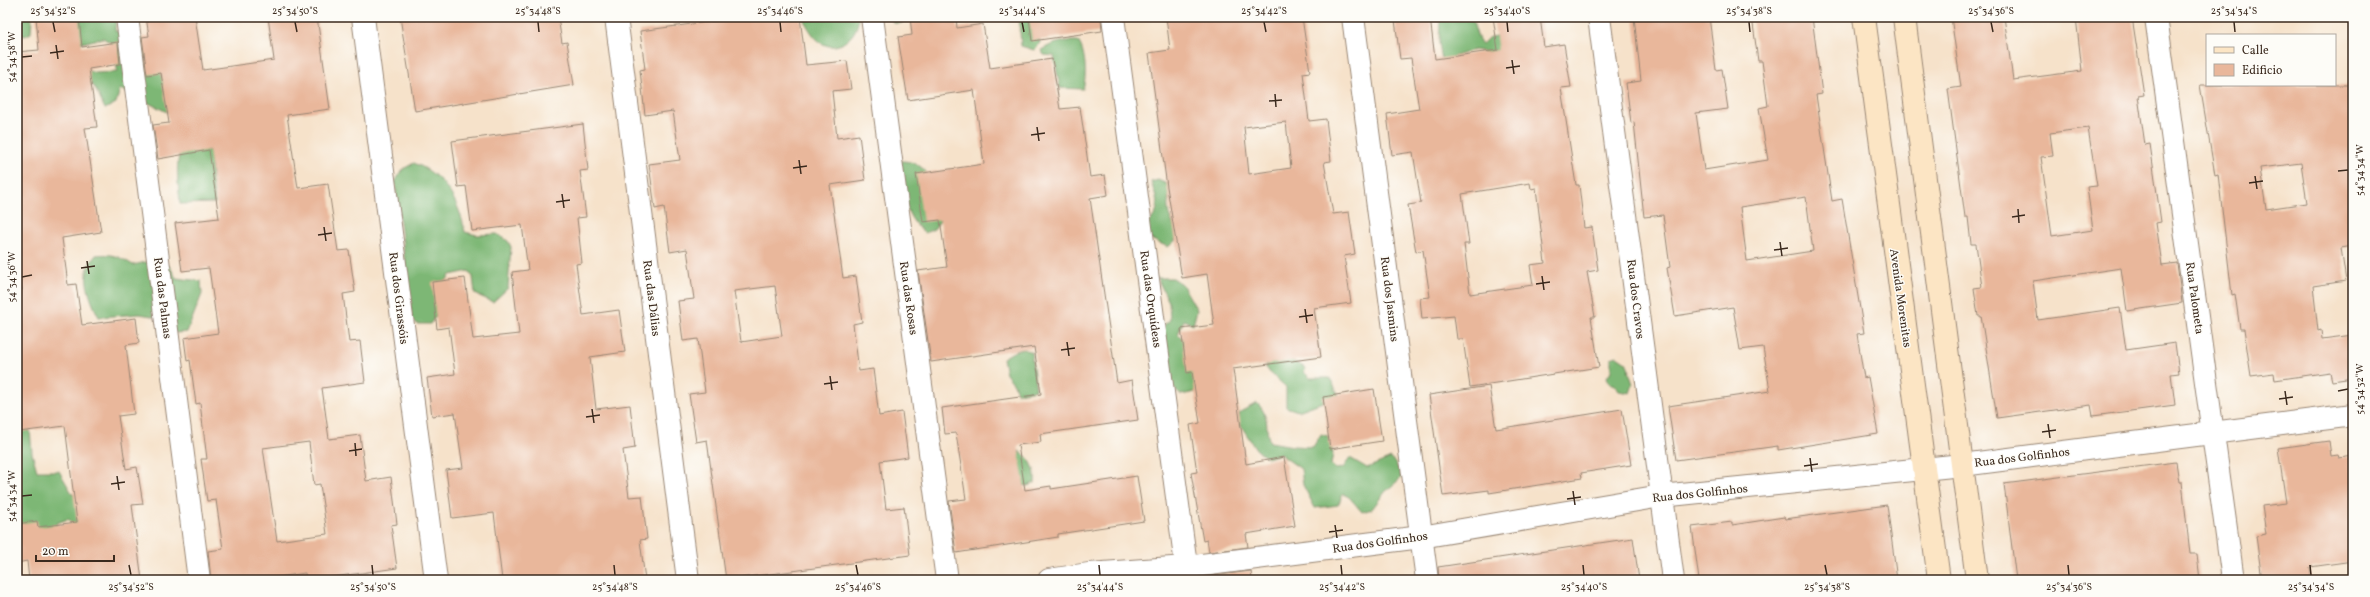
<svg xmlns="http://www.w3.org/2000/svg" width="2370" height="597" font-family="Vollkorn,serif">
<rect width="100%" height="100%" fill="#fdfcf7"/>
<filter id="ink" filterUnits="userSpaceOnUse"><feTurbulence type="fractalNoise" baseFrequency=".025" numOctaves="2"/><feDisplacementMap in="SourceGraphic" scale="8" xChannelSelector="R" yChannelSelector="G"/><feConvolveMatrix kernelMatrix="1 2 1 2 8 2 1 2 1" color-interpolation-filters="sRGB"/></filter>
<filter id="wash" filterUnits="userSpaceOnUse"><feTurbulence type="fractalNoise" baseFrequency=".012" numOctaves="4" result="noise"/><feDisplacementMap in="SourceGraphic" scale="16" xChannelSelector="R" yChannelSelector="G"/><feGaussianBlur stdDeviation="0.9" result="paint"/><feColorMatrix in="noise" values="0 0 0 0 0 0 0 0 0 0 0 0 0 0 0 0 0 1.4 0 .05"/><feComposite in="paint" operator="in"/></filter>
<g filter="url(#wash)">
<rect width="100%" height="100%" fill="#f6e2ca"/>
<g fill="#7db775" stroke="#5c704a">
<polygon points="17,17 32,17 31,33 25,36 17,33"/>
<path d="M72 17H116L115 31C128 31 141 40 155 41L169 113 120 89 116 103 105 109 94 86 82 82 75 67 96 73 117 72 116 46 103 38 82 43 74 40Z"/>
<path d="M802 17H858C860 33 840 53 823 44 813 38 808 27 802 17Z"/>
<polygon points="889,17 903,17 902,23 894,23"/>
<polygon points="1019,17 1025,17 1039,30 1040,44 1034,50 1021,46"/>
<path d="M1440 17H1471C1475 26 1476 37 1482 44L1488 38 1499 35 1515 49 1485 52 1474 50 1442 60 1439 43Z"/>
<path d="M1065 41H1078C1086 52 1087 76 1083 89L1060 88 1054 56 1044 55 1041 50 1053 44Z"/>
<path d="M184 145 211 151 212 182 215 203 180 204C179 187 173 159 184 145Z"/>
<path d="M899 161C932 160 934 189 944 215L934 229 925 233C901 215 904 189 899 161Z"/>
<path d="M414 163C444 175 459 201 465 232L477 235 497 234 508 241 511 247 508 288 493 302 475 294 473 277 469 271 450 275 446 281 442 308 430 324H417L412 319 395 182 403 169Z"/>
<path d="M1158 180 1169 185C1170 193 1167 202 1168 210 1170 223 1177 224 1175 241L1168 247 1146 237 1147 224C1163 209 1157 201 1151 182Z"/>
<path d="M155 253 170 267 176 278 201 281 202 294 187 332 175 333 157 317 140 314 99 317C92 304 82 281 89 265 90 262 94 258 96 255 112 253 120 257 133 265L146 262Z"/>
<polygon points="1157,278 1173,278 1182,284 1197,310 1193,325 1184,320 1178,334 1187,344 1200,391 1181,395 1170,385 1163,326 1170,320 1169,302"/>
<polygon points="1294,347 1292,361 1306,368 1304,372 1310,378 1330,378 1339,396 1298,411 1286,407 1286,387 1265,368 1270,357"/>
<polygon points="1024,349 1031,352 1036,390 1017,393 1014,384 1006,374 1003,358 1015,351"/>
<polygon points="1617,356 1626,362 1630,371 1628,369 1633,384 1630,393 1619,391 1613,384 1610,384 1607,377 1611,371 1611,358"/>
<path d="M1257 403C1271 417 1264 427 1270 442L1293 446 1313 447 1321 434 1328 436 1333 453 1331 465 1336 469 1343 468 1350 458 1367 468 1391 458 1400 470 1401 478 1385 492 1372 509 1362 512 1349 497 1343 494 1338 505 1315 508 1303 485 1301 469 1280 454 1267 458 1256 449 1238 421 1240 412Z"/>
<polygon points="17,415 29,418 32,453 37,471 59,471 73,495 96,500 86,535 68,519 57,523 54,536 23,529 17,521"/>
<path d="M1019 451C1032 459 1036 469 1035 483L1027 486 1015 483Z"/>
</g>
<g id="blocks">
<g fill="#e9b79b" fill-rule="evenodd">
<polygon points="36,17 79,17 82,47 118,42 120,64 89,69 97,127 85,128 101,232 62,238 68,285 76,284 82,325 136,318 139,343 126,345 134,414 118,416 126,469 137,467 143,504 132,505 142,580 29,580 27,561 17,563 17,524 37,521 38,527 77,522 65,426 19,432 17,417 17,291 22,290 17,249 17,52 39,50"/>
<path d="M146 17H195L203 70 274 60 268 17H317L330 109 287 115 298 188 328 184 338 251 349 250 355 292 343 294 349 342 360 341 365 382 322 388 329 439 360 435 366 481 391 477 397 524 391 525 397 568 311 580H306L305 573 258 580H211L208 551 223 549 216 500 207 501 201 459H207L200 403 196 404 190 360 187 361 184 338 218 333 209 268 182 271 175 223 219 218 209 150 158 159 153 125 169 123 161 73 147 75 142 37 149 36ZM309 442 314 485 320 484 327 534 277 541 263 448Z"/>
<polygon points="400,17 558,17 562,43 567,42 574,85 415,111"/>
<path d="M743 17H800L806 65 847 61 851 89 832 91 837 138 859 135 865 180 830 185 843 278 856 276 862 322 853 324 859 371 873 369 879 416 902 412 908 457 880 461 886 509 904 507 910 555 726 580 707 440 696 442 689 394 705 392 698 339 683 341 678 301 694 299 687 249 670 252 664 207 655 209 649 164 680 160 673 111 645 115 640 70 645 69 640 31ZM775 286 782 336 741 342 734 291Z"/>
<polygon points="910,17 956,17 957,28 983,24 990,68 1052,59 1060,109 1080,107 1090,177 1105,175 1108,195 1090,198 1117,383 1132,380 1138,420 1040,434 1041,442 1018,445 1025,490 1051,486 1051,489 1137,476 1144,521 1058,534 1058,537 956,553 949,501 966,499 956,433 945,434 942,408 1041,394 1034,347 931,362 918,271 947,267 940,220 923,222 916,174 984,164 974,90 908,100 898,37 912,35"/>
<polygon points="1029,17 1101,17 1102,31 1032,41"/>
<path d="M1166 17H1302L1310 72 1303 73 1309 121 1326 119 1331 161 1324 162 1333 214 1349 212 1355 254 1344 256 1351 303 1314 308 1321 357 1233 369 1246 464 1284 457 1295 526 1246 534 1248 547 1209 552 1207 540 1203 541 1191 473 1197 472 1190 425 1200 423 1192 372 1187 373 1181 329 1214 325 1207 274 1182 278 1167 187 1149 53 1170 50ZM1286 122 1291 168 1249 174 1244 127Z"/>
<path d="M1421 17H1430L1435 59 1498 50 1493 17H1540L1544 47 1564 44 1571 87 1561 88 1576 185H1579L1584 228 1592 227 1598 270 1587 272 1595 317H1591L1599 367 1470 387 1463 339H1457L1454 316 1422 319 1420 298 1430 297 1423 250 1416 252 1408 205 1421 203 1413 152 1392 155 1387 114 1419 109 1411 58 1400 59 1395 20ZM1530 183 1531 189 1536 188 1545 263 1530 265 1533 285 1470 294 1464 244H1469L1462 194Z"/>
<path d="M1634 17H1709L1716 70 1722 69 1728 109 1696 113 1704 170 1768 160 1759 108 1768 106 1762 61H1758L1752 17H1812L1822 94 1816 95 1832 201 1842 199 1864 333 1857 334 1864 378 1868 377 1878 434 1778 450V446L1676 460 1668 406 1770 391 1763 347 1740 350 1733 307 1675 316 1667 268 1670 267 1663 215 1644 217 1634 122 1631 123 1626 83 1641 81ZM1806 197 1813 251 1747 261 1740 207Z"/>
<path d="M1951 17H2004L2013 80 2082 71 2076 17H2132L2144 95 2138 96 2145 145 2150 144 2161 222 2156 223 2162 265 2177 263 2182 303 2127 311 2121 268 2033 281 2038 320 2120 308 2126 350 2175 343 2179 373 2171 374 2175 405 2093 416 2091 405 1997 418 1981 316H1978L1974 288 1982 287 1976 244H1971L1968 217H1965L1948 89 1961 87ZM2088 128 2097 186 2087 187 2093 230 2052 236 2041 157 2053 156 2050 133Z"/>
<path d="M2200 85H2353V246L2341 248 2346 281 2313 286 2318 331 2321 330 2322 339 2353 335V378L2332 381 2330 372 2275 380 2274 373 2251 376 2244 329H2240L2235 294 2232 295 2218 174 2215 175ZM2301 163 2307 203 2266 209 2260 168Z"/>
<polygon points="583,124 588,170 580,171 586,217 577,218 582,263 576,264 583,315 619,310 625,352 590,357 596,409 630,405 635,448 623,450 629,497 642,496 647,539 640,540 645,580 502,580 494,513 452,518 446,470 463,468 455,413 432,416 427,378 455,374 449,327 437,329 432,282 465,278 473,339 519,334 512,272 528,270 522,225 472,231 466,186 458,187 452,141"/>
<polygon points="1489,386 1496,429 1622,409 1631,465 1581,473 1582,478 1489,493 1489,490 1443,496 1429,395"/>
<polygon points="1374,389 1382,441 1330,449 1323,397"/>
<polygon points="2329,441 2331,456 2338,455 2339,458 2353,456 2353,561 2310,567 2312,580 2262,580 2256,536 2266,534 2262,506 2286,503 2278,448"/>
<polygon points="2176,462 2179,482 2182,482 2190,554 2197,554 2200,580 2016,580 2004,484"/>
<polygon points="1887,505 1897,580 1699,580 1692,527 1732,522 1732,525 1784,517 1785,519"/>
<polygon points="1633,538 1639,580 1439,580 1438,567"/>
<polygon points="1251,571 1252,580 1212,580 1212,576"/>
</g>
</g>
</g>
<g filter="url(#ink)">
<use href="#blocks" fill-opacity="0" stroke="#988674" stroke-width="1"/>
<g fill="none" stroke-linecap="round" stroke-linejoin="round">
<defs>
<g id="street">
<polyline points="127,17 199,580"/>
<polyline points="363,17 436,580"/>
<polyline points="616,17 688,580"/>
<polyline points="872,17 947,580"/>
<polyline points="1113,17 1188,580"/>
<polyline points="1353,17 1427,580"/>
<polyline points="1599,17 1673,580"/>
<polyline points="2156,17 2233,580"/>
<polyline points="1049,580 1089,574 1186,567 1421,537 1661,496 1962,465 2353,415"/>
</g>
<g id="secondary">
<polyline points="1864,17 1939,580"/>
<polyline points="1904,17 1977,580"/>
</g>
</defs>
<use href="#street" stroke="#988674" stroke-width="24"/>
<use href="#secondary" stroke="#988674" stroke-width="24"/>
<use href="#street" stroke="#fff" stroke-width="22"/>
<use href="#secondary" stroke="#fce5c4" stroke-width="22"/>
</g>
</g>
<path fill="none" stroke="#3b2a1e" stroke-width="1.5" d="M53 22 55 32M295 22 297 32M538 22 539 32M780 22 781 32M1022 22 1024 32M1264 22 1266 32M1507 22 1508 32M1749 22 1750 32M1991 22 1993 32M2234 22 2235 32M56 45 58 59M50 53 64 51M22 57 32 56M1512 60 1514 74M1506 68 1520 66M1275 94 1276 107M1269 101 1282 100M1037 127 1039 141M1031 135 1045 133M799 160 801 174M793 168 807 166M2338 171 2348 170M2255 176 2257 189M2249 183 2263 181M562 194 564 208M556 202 570 200M2018 209 2019 223M2012 217 2025 215M324 227 326 241M318 235 332 233M1780 242 1782 256M1774 250 1788 248M87 261 89 274M81 268 95 266M1542 276 1544 290M22 277 32 275M1536 284 1550 282M1305 309 1307 323M1299 317 1313 315M1067 342 1069 356M1061 350 1075 348M830 376 832 390M824 384 838 382M2285 391 2287 405M2338 391 2348 389M2279 399 2293 397M592 409 594 423M586 417 600 415M2048 424 2050 438M2042 432 2056 430M355 443 356 456M349 451 362 449M1810 458 1812 472M1804 466 1818 464M117 476 119 490M111 484 125 482M1573 491 1575 505M22 496 32 495M1567 499 1581 497M1335 525 1337 538M1329 532 1343 530M129 565 131 575M372 565 373 575M614 565 615 575M856 565 858 575M1099 565 1100 575M1341 565 1342 575M1583 565 1584 575M1825 565 1827 575M2068 565 2069 575M2310 565 2311 575"/>
<g text-anchor="middle" stroke-width="3" stroke-linejoin="round" paint-order="stroke">
<g font-size="12" fill="#3b2a1e" stroke="#fdfcf7">
<text transform="translate(163 298) rotate(83)" y="4">Rua das Palmas</text>
<text transform="translate(399 298) rotate(83)" y="4">Rua dos Girassóis</text>
<text transform="translate(652 298) rotate(83)" y="4">Rua das Dálias</text>
<text transform="translate(909 298) rotate(82)" y="4">Rua das Rosas</text>
<text transform="translate(1901 298) rotate(82)" y="4">Avenida Morenitas</text>
<text transform="translate(2195 298) rotate(82)" y="4">Rua Palometa</text>
<text transform="translate(1151 299) rotate(82)" y="4">Rua das Orquídeas</text>
<text transform="translate(1390 299) rotate(83)" y="4">Rua dos Jasmins</text>
<text transform="translate(1636 299) rotate(83)" y="4">Rua dos Cravos</text>
<text transform="translate(2022 457) rotate(-7)" y="4">Rua dos Golfinhos</text>
<text transform="translate(1700 493) rotate(-6)" y="4">Rua dos Golfinhos</text>
<text transform="translate(1380 542) rotate(-8)" y="4">Rua dos Golfinhos</text>
</g>
</g>
<rect width="2370" height="597" fill="none" stroke="#fdfcf7" stroke-width="44"/>
<rect x="2206" y="34" width="130" height="52" fill="#fdfcf7" stroke="#afa8a0"/>
<rect x="2214" y="47" width="20" height="6" fill="#fce5c4" stroke="#afa8a0"/>
<text x="2242" y="54" font-size="12" fill="#3b2a1e">Calle</text>
<rect x="2214" y="64" width="20" height="12" fill="#e9b79b" stroke="#afa8a0"/>
<text x="2242" y="74" font-size="12" fill="#3b2a1e">Edificio</text>
<path d="M36 555v6h78v-6" fill="none" stroke="#3b2a1e" stroke-width="2"/>
<text x="42" y="555" font-size="12" fill="#3b2a1e" stroke="#fdfcf7" stroke-width="3" paint-order="stroke">20 m</text>
<rect x="22" y="22" width="2326" height="553" fill="none" stroke="#3b2a1e" stroke-width="1.5"/>
<g font-size="10" text-anchor="middle" fill="#3b2a1e">
<text x="53" y="14">25°34'52"S</text>
<text x="295" y="14">25°34'50"S</text>
<text x="538" y="14">25°34'48"S</text>
<text x="780" y="14">25°34'46"S</text>
<text x="1022" y="14">25°34'44"S</text>
<text x="1264" y="14">25°34'42"S</text>
<text x="1507" y="14">25°34'40"S</text>
<text x="1749" y="14">25°34'38"S</text>
<text x="1991" y="14">25°34'36"S</text>
<text x="2234" y="14">25°34'34"S</text>
<text transform="translate(11 57) rotate(-90)" y="4">54°34'38"W</text>
<text transform="translate(2359 170) rotate(-90)" y="4">54°34'34"W</text>
<text transform="translate(11 277) rotate(-90)" y="4">54°34'36"W</text>
<text transform="translate(2359 389) rotate(-90)" y="4">54°34'32"W</text>
<text transform="translate(11 496) rotate(-90)" y="4">54°34'34"W</text>
<text x="131" y="590">25°34'52"S</text>
<text x="373" y="590">25°34'50"S</text>
<text x="615" y="590">25°34'48"S</text>
<text x="858" y="590">25°34'46"S</text>
<text x="1100" y="590">25°34'44"S</text>
<text x="1342" y="590">25°34'42"S</text>
<text x="1584" y="590">25°34'40"S</text>
<text x="1827" y="590">25°34'38"S</text>
<text x="2069" y="590">25°34'36"S</text>
<text x="2311" y="590">25°34'34"S</text>
</g>
</svg>
